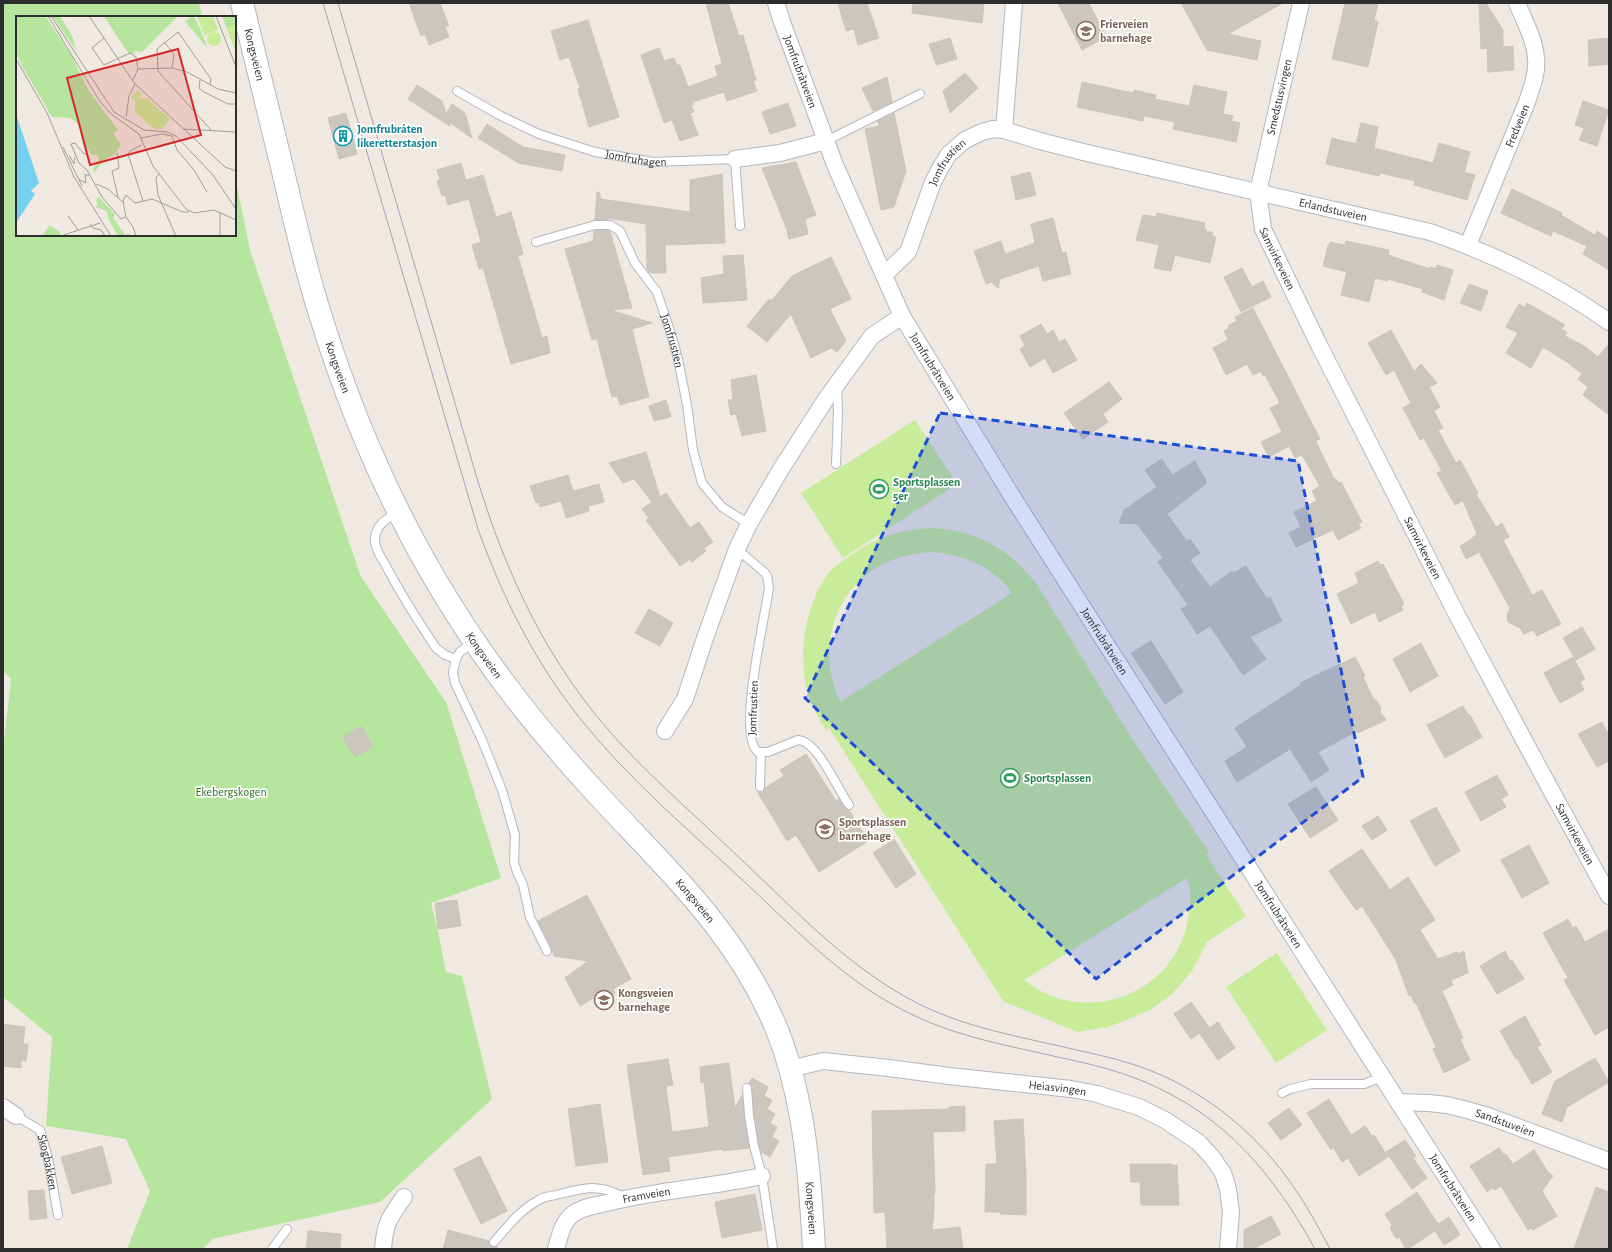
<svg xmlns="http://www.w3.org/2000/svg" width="1612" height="1252" font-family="'Alegreya Sans',sans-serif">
<rect width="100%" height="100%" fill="#efe9e1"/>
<polygon fill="#b6e59e" points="3,3 199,3 202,17 17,17 17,235 235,235 235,177 250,250 361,577 446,702 501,878 431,903 438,931 446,972 462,976 492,1099 380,1202 212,1239 203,1249 127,1249 150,1191 126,1139 46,1126 52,1037 3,997 3,750 11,679 3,670"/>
<g fill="#c9ec9a" fill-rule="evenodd">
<polygon points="915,420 957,484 843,558 801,493"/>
<path d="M930 528C977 530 1010 549 1038 586L1129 734 1209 852 1207 856 1246 916 1207 942 1192 971 1172 994 1150 1010 1124 1021 1108 1027 1077 1032 1003 1001 829 728 826 730C820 719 811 707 808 695 797 656 805 602 831 570 836 565 843 561 848 557 875 538 897 530 930 528ZM930 552C962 554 993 566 1012 593L840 702C815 648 835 580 895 559 906 555 918 553 930 552ZM1187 878C1192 891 1191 907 1188 920 1174 996 1083 1028 1024 980Z"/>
<polygon points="1277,953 1327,1030 1276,1063 1226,987"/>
</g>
<g fill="#cbc7bf" stroke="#cbc5ba">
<polygon points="409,3 440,3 449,26 445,27 449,37 429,45 425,34 421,36"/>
<polygon points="706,3 728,3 739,36 743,35 756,80 753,81 757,91 727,101 724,92 693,102 694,104 691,105 694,112 690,113 698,135 680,141 672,120 664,123 641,55 659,48 664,61 674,58 677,65 680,65 688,87 718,76 715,66 722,64"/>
<polygon points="838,3 867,3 879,38 858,45 854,29 846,31"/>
<polygon points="913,3 984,3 982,23 912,13"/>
<polygon points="1058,3 1089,3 1106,37 1082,50"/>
<polygon points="1181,3 1283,3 1228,34 1261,41 1257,60 1207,50"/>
<polygon points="1345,3 1378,3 1374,20 1378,22 1368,67 1332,59"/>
<polygon points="1479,3 1486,3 1503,30 1503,47 1513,46 1514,70 1488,72 1487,48 1481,49"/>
<polygon points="588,20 619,117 589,127 578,89 580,88 569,57 560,60 551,31"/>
<polygon points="950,38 957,59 936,65 929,44"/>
<polygon points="1609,38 1609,64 1589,66 1588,40"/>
<polygon points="965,73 978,88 950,113 943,91"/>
<polygon points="887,77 892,102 873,111 862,88"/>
<polygon points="1082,82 1133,93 1134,90 1156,95 1155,99 1189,106 1194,85 1227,92 1223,114 1233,116 1231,121 1240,123 1236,142 1173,129 1175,122 1144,116 1143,121 1077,107"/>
<polygon points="417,85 442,101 446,114 452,104 465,113 472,138 449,122 450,126 408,99"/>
<polygon points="1583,101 1609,110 1597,146 1579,140 1584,128 1575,125"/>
<polygon points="788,103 796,126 770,134 762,112"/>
<polygon points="346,113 357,154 339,159 328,118"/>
<polygon points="894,113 906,171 894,207 881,210 865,129 880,126 877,121"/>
<polygon points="1361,123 1378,127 1374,148 1433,163 1439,143 1470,152 1464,172 1475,175 1467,200 1414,185 1415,181 1380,173 1379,176 1326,164 1332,138 1356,144"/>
<polygon points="487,124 523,147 565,155 562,171 518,163 478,138"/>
<polygon points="796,162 816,215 805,219 808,234 789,239 786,227 762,168"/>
<polygon points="461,163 466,180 483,175 496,217 511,212 523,254 518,256 542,338 547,336 550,353 511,364 483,268 479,269 472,245 481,242 469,199 448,205 445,195 442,196 437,181 440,180 437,170"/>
<polygon points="1030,172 1036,195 1016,200 1011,177"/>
<polygon points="722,174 725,243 665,245 666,273 650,273 647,270 646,224 606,218 607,220 595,220 597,192 599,192 601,199 690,212 690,180"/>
<polygon points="1512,189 1562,213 1561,215 1595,235 1597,231 1609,239 1609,270 1583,254 1587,246 1553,231 1551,236 1501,213"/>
<polygon points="1157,213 1205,223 1204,228 1206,229 1206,231 1213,233 1212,236 1216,237 1210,263 1175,255 1171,271 1154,268 1159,245 1136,240 1143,215 1156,217"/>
<polygon points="1053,218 1062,253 1066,252 1071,274 1043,281 1039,266 1000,279 998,288 991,282 986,284 974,251 1001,241 1005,254 1035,243 1031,224"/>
<polygon points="608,230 610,231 632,308 611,310 652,323 632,329 649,397 620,405 617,396 612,397 597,339 592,340 565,249 593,241 594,231"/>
<polygon points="1346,241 1389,250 1388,255 1430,269 1431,267 1436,269 1437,265 1453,270 1444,300 1422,292 1423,289 1388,279 1387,281 1375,278 1369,302 1341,295 1347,272 1323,266 1328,245 1330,245 1330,242 1345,245"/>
<polygon points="743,255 747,300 703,303 701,278 724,274 723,256"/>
<polygon points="831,257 851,299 830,309 846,341 837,352 831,348 811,358 791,314 767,342 747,326 768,300 772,300 792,276"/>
<polygon points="1242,268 1252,287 1263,281 1271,297 1241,312 1224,277"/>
<polygon points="1469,284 1488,291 1481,311 1460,303"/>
<polygon points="1527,303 1565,325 1561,329 1567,332 1565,336 1584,346 1598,357 1609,344 1609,415 1583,395 1588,387 1578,379 1582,374 1567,362 1543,347 1531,368 1506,353 1518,333 1506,327 1519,304 1524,307"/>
<polygon points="1253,308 1320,439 1316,441 1318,446 1334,479 1336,479 1338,483 1341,482 1362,522 1358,524 1361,528 1338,540 1333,530 1296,547 1289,533 1301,527 1294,512 1317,501 1312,491 1320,486 1302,455 1295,458 1289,446 1269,457 1261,442 1282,432 1270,408 1280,403 1265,375 1263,376 1261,371 1253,375 1247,364 1226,375 1213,348 1228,340 1224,331 1229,328 1228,326 1237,321 1235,317"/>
<polygon points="1041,324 1047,334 1053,330 1059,342 1065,339 1077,360 1053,373 1045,358 1030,367 1020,349 1025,346 1020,336"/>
<polygon points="1391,330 1414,371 1421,364 1437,383 1429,387 1440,407 1434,411 1443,428 1438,430 1456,463 1460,460 1478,493 1476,494 1496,527 1502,523 1509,537 1503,540 1532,595 1542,590 1561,624 1537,636 1533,630 1524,634 1520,628 1508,622 1507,615 1510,608 1479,552 1466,559 1460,546 1472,539 1472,538 1477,534 1463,501 1455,505 1437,473 1442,471 1424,438 1420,440 1403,408 1411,403 1394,370 1386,375 1368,343"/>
<polygon points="756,375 766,431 742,436 736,414 731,415 728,400 733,399 731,380"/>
<polygon points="1109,382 1122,399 1103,414 1108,422 1083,439 1064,413"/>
<polygon points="666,400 671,417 654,421 649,406"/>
<polygon points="646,452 660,497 666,493 690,528 699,522 713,542 704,548 706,551 692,562 690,559 680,566 646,520 649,518 642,509 652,502 634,479 623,483 609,463"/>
<polygon points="1162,459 1172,475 1195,461 1207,483 1167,514 1187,541 1190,539 1200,553 1190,560 1210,587 1232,571 1234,573 1246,566 1267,599 1270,597 1282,621 1250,637 1266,659 1243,675 1210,626 1197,634 1181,609 1188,605 1158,562 1163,558 1137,524 1119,523 1124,510 1157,487 1145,470"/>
<polygon points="568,475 573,491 599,484 604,502 588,506 589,511 566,518 561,501 540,507 539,502 536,503 530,486"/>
<polygon points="1378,561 1380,565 1383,564 1404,604 1401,607 1403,610 1379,622 1375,612 1351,624 1337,594 1359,583 1355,573"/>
<polygon points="649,609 673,623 660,646 635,633"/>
<polygon points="1582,627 1595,649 1576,660 1563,638"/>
<polygon points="1151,641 1183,692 1165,704 1131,653"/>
<polygon points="1421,643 1438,676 1410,692 1393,659"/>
<polygon points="1355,657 1365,676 1363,677 1373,698 1375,699 1381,708 1380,712 1386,720 1358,733 1357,731 1318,752 1329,770 1311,782 1290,749 1237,782 1225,761 1247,747 1235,728 1301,685 1300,683"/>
<polygon points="1573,657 1585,679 1580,682 1584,690 1560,703 1544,673"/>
<polygon points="1463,706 1468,715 1470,715 1482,737 1445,758 1427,725"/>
<polygon points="1602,722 1609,735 1609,761 1597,767 1578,734"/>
<polygon points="361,726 373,746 355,757 343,737"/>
<polygon points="806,754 836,801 839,799 845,808 849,810 868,841 819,872 796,835 787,841 758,793 763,792 765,788 784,776 780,770"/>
<polygon points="1497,775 1508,795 1501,799 1506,807 1481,821 1465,792"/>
<polygon points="1316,787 1338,820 1310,838 1288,804"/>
<polygon points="1436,807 1460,851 1435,866 1410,821"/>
<polygon points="1378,816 1387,830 1372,840 1362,826"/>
<polygon points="894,839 916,874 896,888 873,853"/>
<polygon points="1529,845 1549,883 1522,898 1501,860"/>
<polygon points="1362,849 1390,890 1408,877 1435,920 1420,930 1438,959 1457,952 1458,954 1464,951 1468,973 1451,980 1453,985 1442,991 1463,1038 1460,1039 1470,1060 1444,1073 1433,1049 1436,1047 1416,1003 1414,1003 1411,995 1409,996 1396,960 1362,906 1356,910 1329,871"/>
<polygon points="587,895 631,979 613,989 615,993 600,1001 597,996 580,1006 565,978 588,961 554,956 552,949 538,921"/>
<polygon points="457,900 461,926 438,929 435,903"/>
<polygon points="1568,919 1573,928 1576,926 1585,942 1609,929 1609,1027 1595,1035 1564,980 1568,978 1543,933"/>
<polygon points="1505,951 1510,961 1512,960 1524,979 1497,994 1480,966"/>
<polygon points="1191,1002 1209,1027 1191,1039 1174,1014"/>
<polygon points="1525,1016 1541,1045 1537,1047 1552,1072 1532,1084 1517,1058 1516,1059 1500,1031"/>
<polygon points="1218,1022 1235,1048 1218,1060 1200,1034"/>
<polygon points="3,1024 25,1027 23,1044 28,1044 26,1061 21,1060 21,1068 3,1066"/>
<polygon points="1595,1058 1609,1082 1567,1107 1562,1122 1542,1114 1555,1081"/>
<polygon points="668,1059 673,1085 666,1086 672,1132 709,1127 704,1082 701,1083 700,1067 729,1063 735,1108 742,1095 749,1148 723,1151 723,1149 668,1157 670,1171 643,1175 627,1065"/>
<polygon points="752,1078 768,1087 764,1096 772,1100 767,1109 775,1114 770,1123 777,1127 772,1137 779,1141 770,1157 761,1152 759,1145 754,1114 752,1088 749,1083"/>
<polygon points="1329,1099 1351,1135 1365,1126 1372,1136 1374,1135 1388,1157 1359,1176 1348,1158 1342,1162 1333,1147 1331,1150 1307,1113"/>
<polygon points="600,1104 608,1162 576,1166 568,1109"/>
<polygon points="965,1106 965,1131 933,1132 935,1193 934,1193 934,1211 932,1230 960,1227 963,1249 887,1249 885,1212 874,1213 872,1111 949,1109 949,1107"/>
<polygon points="1289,1108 1302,1125 1281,1140 1268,1123"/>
<polygon points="1023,1119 1026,1175 1026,1215 1000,1214 1000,1212 985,1212 986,1164 997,1164 994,1121"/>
<polygon points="1405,1140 1416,1156 1413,1158 1427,1178 1412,1189 1386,1152"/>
<polygon points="102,1146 112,1183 72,1194 61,1157"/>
<polygon points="1499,1148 1504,1155 1506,1154 1513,1164 1534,1150 1548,1172 1553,1176 1542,1191 1557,1216 1533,1230 1532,1228 1528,1230 1501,1186 1495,1190 1493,1188 1487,1192 1470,1166"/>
<polygon points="480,1156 507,1211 481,1224 454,1169"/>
<polygon points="1130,1164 1172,1164 1172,1166 1177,1165 1179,1205 1141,1205 1140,1182 1131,1182"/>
<polygon points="1596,1187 1609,1192 1609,1249 1574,1249"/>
<polygon points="44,1190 47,1218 30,1220 28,1191"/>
<polygon points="1417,1192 1438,1224 1449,1217 1460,1235 1444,1245 1435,1231 1408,1249 1406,1249 1400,1238 1396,1238 1390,1228 1392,1225 1385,1214"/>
<polygon points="755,1194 762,1230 722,1238 715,1202"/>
<polygon points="1271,1216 1281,1234 1253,1249 1244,1249 1244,1230"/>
<polygon points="448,1230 489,1241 490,1246 497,1247 496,1249 443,1249"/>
<polygon points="308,1231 341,1234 340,1249 306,1249"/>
</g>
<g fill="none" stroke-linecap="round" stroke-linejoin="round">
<defs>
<g id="service">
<path id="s1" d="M457 91 501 116 539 134 595 152 653 162 735 159 740 226"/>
<polyline points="826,141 920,94"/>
<path id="s2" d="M536 242 595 225H610L620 231 635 263 657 292 672 337 678 359 687 405 693 450 702 483 722 507 749 524"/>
<polyline points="836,464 838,412 837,387"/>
<path d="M398 513C386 518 374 527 375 542 376 550 381 558 385 564 400 593 418 621 436 648L445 655 456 659"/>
<path d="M737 549 764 572 767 576 769 587C766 615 736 735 758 752H768L798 740C818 741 838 790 849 805"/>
<polyline points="473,642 460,652 456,659 453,672 455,683 482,740 502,790 515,835 514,862 517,872 523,885 530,917 547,951"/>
<polyline points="760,787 761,752"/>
<polyline points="747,1088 749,1115 754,1146 762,1176 773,1249"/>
<polyline points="1282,1093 1290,1089 1311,1084 1364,1084 1382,1077"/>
<path id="s3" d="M16 1116 40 1130 48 1158 58 1215"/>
<path d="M494 1242C507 1227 521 1209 539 1200 545 1196 553 1196 560 1194 585 1188 601 1183 625 1198"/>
<polyline points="272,1249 287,1229"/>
</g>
<g id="minor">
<path id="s4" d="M776 3 782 22 835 165 902 316 1015 501 1492 1249"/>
<path id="s5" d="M1301 3 1258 192 1263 229 1318 343 1457 615 1540 770 1609 896"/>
<polyline points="1004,130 1014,3"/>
<polyline points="735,159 780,153 826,141"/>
<path id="s6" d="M1468 245 1527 102C1531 89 1538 73 1536 59 1535 39 1524 21 1517 3"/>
<path id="s7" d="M884 275 908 252 933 182 942 165 949 154 965 140 982 132 993 129 1004 130 1040 141 1083 152 1430 232C1494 254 1554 283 1609 322"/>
<polyline points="665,731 685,699 705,638 737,549 749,524 781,469 826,399 872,336 902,316"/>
<path id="s8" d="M790 1069 823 1061 889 1068 949 1076 1071 1089 1097 1094 1139 1107 1165 1120 1198 1142 1212 1157 1223 1173 1228 1189 1231 1212 1228 1249"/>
<path id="s9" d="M1398 1102 1429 1103 1447 1105 1467 1110 1488 1116 1609 1161"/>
<polyline points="3,1107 16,1116"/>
<path d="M383 1249C385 1223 389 1218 404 1197"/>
<path id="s10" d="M556 1249C560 1236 562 1222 573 1214 584 1206 598 1205 611 1202 660 1190 712 1187 762 1176"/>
</g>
<g id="secondary">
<path id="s11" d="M242 3C255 58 269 113 282 167 294 218 305 268 321 317 351 414 391 507 444 594 485 662 534 725 588 784 661 865 738 930 779 1035 805 1104 810 1176 814 1249"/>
</g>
</defs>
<use href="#service" stroke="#b4b7c1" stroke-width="10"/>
<use href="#minor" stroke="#b4b7c1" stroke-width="18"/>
<use href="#secondary" stroke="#b4b7c1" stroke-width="24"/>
<use href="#service" stroke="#fff" stroke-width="8"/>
<use href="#minor" stroke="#fff" stroke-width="16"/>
<use href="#secondary" stroke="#fff" stroke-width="22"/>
<g stroke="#a3a6b8" stroke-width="1">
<path d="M323 3 478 529C502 596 534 660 578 716 628 779 691 832 750 887 801 935 849 985 913 1015 961 1038 1011 1046 1062 1058 1091 1064 1119 1071 1145 1082 1226 1116 1274 1175 1315 1249"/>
<path d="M338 3 476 475C506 575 549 667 621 744 661 787 706 825 748 866 801 916 851 969 917 1003 964 1027 1016 1036 1068 1048 1095 1054 1123 1060 1149 1070 1208 1093 1258 1135 1293 1186 1307 1206 1319 1228 1330 1249"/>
</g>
</g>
<path fill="#1d4ed8" fill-opacity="0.2" stroke="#1d4ed8" stroke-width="3" stroke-dasharray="8 5" stroke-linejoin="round" d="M940 413 1298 461 1363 777 1096 979 805 698Z"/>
<defs>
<symbol id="school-ring" viewBox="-11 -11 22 22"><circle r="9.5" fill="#fff" stroke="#8d6e63" stroke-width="1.5"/><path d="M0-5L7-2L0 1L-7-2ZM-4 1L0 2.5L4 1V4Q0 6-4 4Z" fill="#8d6e63"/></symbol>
<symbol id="building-ring" viewBox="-11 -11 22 22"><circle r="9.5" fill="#fff" stroke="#0f9aa8" stroke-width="1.5"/><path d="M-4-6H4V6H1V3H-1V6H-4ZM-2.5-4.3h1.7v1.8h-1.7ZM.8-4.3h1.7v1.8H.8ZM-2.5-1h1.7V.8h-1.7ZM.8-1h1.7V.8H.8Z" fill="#0f9aa8"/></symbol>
<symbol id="stadium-ring" viewBox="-11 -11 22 22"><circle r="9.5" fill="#fff" stroke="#2e9e5b" stroke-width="1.5"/><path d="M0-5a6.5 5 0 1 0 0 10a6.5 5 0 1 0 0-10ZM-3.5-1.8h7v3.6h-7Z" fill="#2e9e5b"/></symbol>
</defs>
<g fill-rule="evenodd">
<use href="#school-ring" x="1075" y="20" width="22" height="22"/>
<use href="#building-ring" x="332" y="125" width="22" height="22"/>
<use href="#stadium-ring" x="868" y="478" width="22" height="22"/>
<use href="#stadium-ring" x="999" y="767" width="22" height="22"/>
<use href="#school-ring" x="814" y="818" width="22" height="22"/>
<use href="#school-ring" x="593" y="989" width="22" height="22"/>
</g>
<g text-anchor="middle" stroke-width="3.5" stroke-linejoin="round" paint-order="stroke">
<g font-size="12" font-weight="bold" fill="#785e54" stroke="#fff" text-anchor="start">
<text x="1100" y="28">Frierveien<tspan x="1100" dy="14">barnehage</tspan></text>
<text x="839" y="826">Sportsplassen<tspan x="839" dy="14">barnehage</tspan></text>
<text x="618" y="997">Kongsveien<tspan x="618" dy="14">barnehage</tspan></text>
</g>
<g font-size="12" fill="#2e2e2e" stroke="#fff">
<text dy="4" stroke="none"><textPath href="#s11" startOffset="53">Kongsveien</textPath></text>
<text dy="4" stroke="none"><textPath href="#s4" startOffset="73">Jomfrubråtveien</textPath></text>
<text transform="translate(1279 97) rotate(-77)" y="4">Smedstusvingen</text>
<text dy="4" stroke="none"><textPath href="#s6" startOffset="129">Fredveien</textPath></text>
<text dy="4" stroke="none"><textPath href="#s1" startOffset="193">Jomfruhagen</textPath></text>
<text dy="4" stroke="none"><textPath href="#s7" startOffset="132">Jomfrustien</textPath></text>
<text dy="4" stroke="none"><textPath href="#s7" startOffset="541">Erlandstuveien</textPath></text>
<text dy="4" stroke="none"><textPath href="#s5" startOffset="264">Samvirkeveien</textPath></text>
<text dy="4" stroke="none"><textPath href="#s2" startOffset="211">Jomfrustien</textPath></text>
<text dy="4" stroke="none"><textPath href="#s4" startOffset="397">Jomfrubråtveien</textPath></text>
<text dy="4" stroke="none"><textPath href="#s11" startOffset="377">Kongsveien</textPath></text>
<text dy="4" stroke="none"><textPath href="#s5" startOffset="588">Samvirkeveien</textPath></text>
<text dy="4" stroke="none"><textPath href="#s4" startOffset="721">Jomfrubråtveien</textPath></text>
<text dy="4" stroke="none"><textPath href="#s11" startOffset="701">Kongsveien</textPath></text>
<text transform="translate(753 708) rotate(-88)" y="4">Jomfrustien</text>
<text dy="4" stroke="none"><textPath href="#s5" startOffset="912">Samvirkeveien</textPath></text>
<text dy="4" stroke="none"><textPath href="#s11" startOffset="1025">Kongsveien</textPath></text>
<text dy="4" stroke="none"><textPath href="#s4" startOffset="1045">Jomfrubråtveien</textPath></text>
<text dy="4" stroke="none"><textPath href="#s8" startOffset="270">Heiasvingen</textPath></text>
<text dy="4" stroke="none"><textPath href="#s9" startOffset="110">Sandstuveien</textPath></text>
<text dy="4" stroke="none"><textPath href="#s3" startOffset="61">Skogbakken</textPath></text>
<text dy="4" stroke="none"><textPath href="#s4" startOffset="1369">Jomfrubråtveien</textPath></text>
<text dy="4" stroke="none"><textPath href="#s10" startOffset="116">Framveien</textPath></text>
<text dy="4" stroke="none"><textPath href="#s11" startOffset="1361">Kongsveien</textPath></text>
</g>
<g font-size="12" font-weight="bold" fill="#0d838f" stroke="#fff" text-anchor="start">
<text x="357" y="133">Jomfrubråten<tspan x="357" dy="14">likeretterstasjon</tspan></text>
</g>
<g font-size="12" font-weight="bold" fill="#27864d" stroke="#fff" text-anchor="start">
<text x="893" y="486">Sportsplassen<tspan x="893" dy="14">5er</tspan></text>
<text x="1024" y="782">Sportsplassen</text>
</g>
<g font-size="12" fill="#2c6e1b" stroke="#fff">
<text x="231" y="796">Ekebergskogen</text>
</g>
</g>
<g transform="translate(16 16)">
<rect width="220" height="220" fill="#efe9e1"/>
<path d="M0 0H29L54 37 73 75 102 114 97 117 105 129 99 138 88 144 78 157 77 152 82 148 83 142 80 139H75L73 133 67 130 64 109 54 102 36 101 6 50 0 36ZM36 0H44L57 22 60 34ZM88 0H162L126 36 119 35V38L112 37ZM178 0 189 24 191 32 169 5ZM206 0H220V43V36ZM82 180 99 198 97 202 109 219 113 217 114 220H102L92 202 91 195 79 191 82 189 80 185ZM34 209 45 217 43 220H26Z" fill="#b6e59e"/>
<path d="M181 0H197L202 14 188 19ZM220 8V34L211 12ZM191 23a7 7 0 1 1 14 0a7 7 0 1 1-14 0ZM122 74 126 78 122 83 131 82 154 103 146 113H138L119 96V85L115 82Z" fill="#c9ec9a"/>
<path d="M1 101 23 167 15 175 19 178 0 207Z" fill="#75cff0"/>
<path fill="none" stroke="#a29e99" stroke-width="1" d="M32 0 83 84 95 98 123 118 137 150 170 193 178 197 198 194 220 204M35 0 98 96 128 114 151 116 160 120 197 159 220 193M73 0 119 68 209 151 220 155M200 0 220 51M88 22 76 32 88 49 114 37 120 41 122 53M148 26 158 38 156 52M0 43 31 97 58 161 95 220M117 64 122 53 156 52 171 56 202 73 220 77M184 64 183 72 188 76 212 88H220M194 69 195 63 162 16 141 33 142 55 195 114M110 101 113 80 119 68M167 113 220 116M125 122 146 118 156 120 161 134 178 154 191 176M125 129 114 135 112 138 127 185M47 131 66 170M101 137 103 152 96 155 102 181M53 139 58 148 59 141M72 139 67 137 59 127 55 128 63 147 71 154 86 181 105 203 110 201 107 185 110 179 119 187 136 183 167 196H173M143 158 140 162 142 179 160 220M62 163 70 167 69 158 73 160M80 168 92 173 108 187M52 200 62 214M110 201 117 211 120 220M74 208 77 212 85 214 89 220M45 220 84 207M204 220V197"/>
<path fill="#d62828" fill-opacity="0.15" stroke="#d62828" stroke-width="2" d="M162 33 185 119 74 149 51 62Z"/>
<rect width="220" height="220" fill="none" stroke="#2e2e2e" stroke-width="2"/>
</g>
<rect width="1612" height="1252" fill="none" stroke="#2e2e2e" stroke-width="8"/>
</svg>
